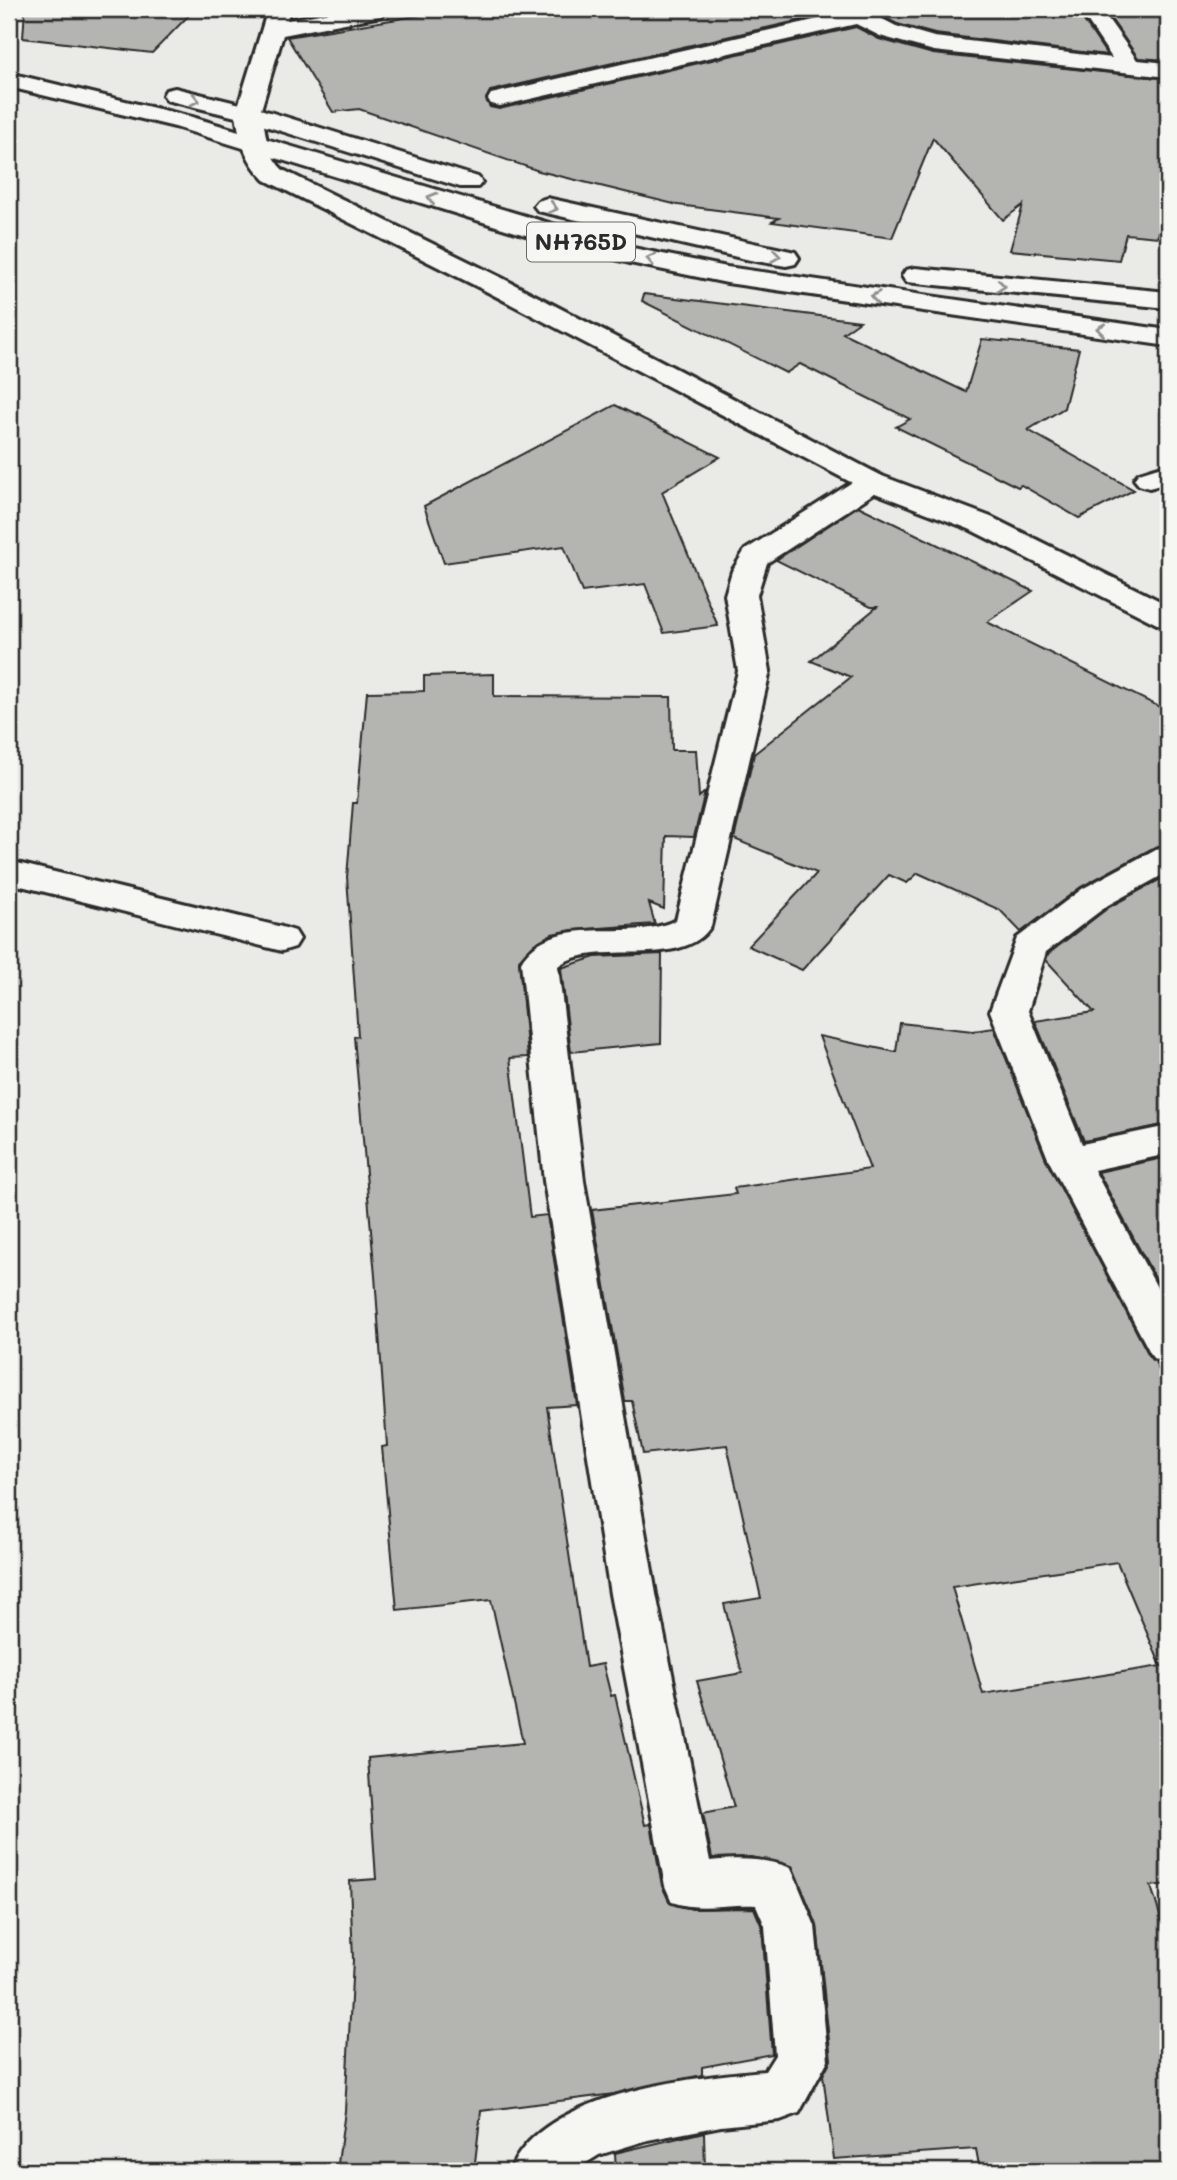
<svg xmlns="http://www.w3.org/2000/svg" width="1177" height="2180" font-family="Mali,sans-serif">
<rect width="100%" height="100%" fill="#eaeae6"/>
<filter id="ink" filterUnits="userSpaceOnUse"><feTurbulence type="fractalNoise" baseFrequency=".0143" numOctaves="2"/><feDisplacementMap in="SourceGraphic" scale="14" xChannelSelector="R" yChannelSelector="G"/><feConvolveMatrix kernelMatrix="1 2 1 2 8 2 1 2 1" color-interpolation-filters="sRGB"/></filter>
<g filter="url(#ink)">
<g fill="#b4b4b1" stroke="#2b2b2b" stroke-width="2" fill-rule="evenodd">
<polygon points="25,9 195,9 152,53 23,38"/>
<polygon points="459,9 834,9 836,12 490,91 486,100 490,107 499,109 856,27 879,39 933,54 1168,79 1168,182 1158,237 1126,234 1119,260 1010,250 1023,205 1003,220 933,138 892,238 772,222 779,218 678,205 539,171 359,109 333,112 287,37"/>
<polygon points="868,9 1076,9 1107,55 935,34 897,24"/>
<polygon points="1104,9 1168,9 1168,60 1138,58"/>
<polygon points="644,294 860,321 843,333 966,392 982,339 1079,349 1064,408 1028,430 1134,490 1079,518 1021,485 1018,487 896,427 910,419 800,364 786,373 642,301"/>
<polygon points="615,405 720,457 662,492 718,626 664,633 645,584 582,592 564,546 444,563 424,506"/>
<polygon points="858,506 1033,591 987,622 1168,711 1168,844 1155,847 1081,887 1021,932 1000,910 918,873 907,883 889,875 802,970 748,946 817,873 734,839 754,754 851,677 811,661 877,607 871,607 776,560"/>
<polygon points="494,674 494,696 671,697 672,750 696,750 699,797 705,792 694,837 666,836 664,909 649,903 655,924 572,930 552,934 534,944 519,960 528,1057 510,1058 530,1217 547,1215 577,1405 547,1407 586,1667 603,1664 611,1696 615,1695 645,1825 651,1824 662,1886 670,1903 692,1909 754,1908 762,1927 772,2054 702,2067 702,2075 614,2094 481,2111 474,2171 337,2171 345,2111 353,1960 350,1881 376,1879 368,1758 523,1743 491,1600 397,1610 382,1447 387,1446 375,1276 354,1037 358,1036 347,877 353,803 357,803 367,692 424,691 424,676"/>
<polygon points="1168,875 1168,1124 1084,1141 1035,1021 1094,1012 1046,960 1048,954 1109,907"/>
<polygon points="662,954 661,1043 571,1052 561,968 595,957"/>
<path d="M900 1023 973 1031 994 1028 1047 1162 1151 1359 1155 1361 1168 1392V1884L1151 1886 1168 1942V2171H980L976 2149 834 2159 823 2075 831 2060 817 1925 792 1866 751 1857 712 1858 703 1813 734 1807 697 1681 742 1673 724 1604 761 1598 727 1445 643 1454 632 1401H625L592 1210 736 1194 734 1188 870 1169 819 1036 896 1052ZM1117 1562 1161 1666 983 1694 952 1587Z"/>
<polygon points="1168,1157 1168,1300 1167,1300 1098,1172"/>
<polygon points="704,2132 705,2171 616,2171 615,2153"/>
</g>
<g fill="none" stroke-linecap="round" stroke-linejoin="round">
<defs>
<g id="street">
<polygon points="268,9 290,9 287,20 347,9 392,9 381,16 283,35 260,113 257,118 239,118 236,113"/>
<polygon points="837,9 863,9 896,26 934,37 1112,58 1079,9 1101,9 1137,60 1168,63 1168,77 934,51 880,36 856,24 500,106 491,104 488,99 491,94 500,92 840,14"/>
<polygon points="1168,464 1168,483 1149,488 1139,485 1134,479 1139,473"/>
<path d="M872 473 882 476 887 482 882 488 767 563 757 595 770 671 711 926C682 972 597 937 558 966L584 1181 656 1594 710 1861C738 1858 764 1858 791 1868L815 1926 828 2060 799 2113 780 2120 721 2126 648 2140 599 2155 573 2171H510C540 2093 692 2077 765 2071L775 2055 765 1926 756 1905C728 1903 699 1912 672 1902L665 1886 610 1594 544 1181 521 962C553 910 631 944 676 920L738 671 725 595 732 571 745 550 862 476Z"/>
<polygon points="1168,846 1168,872 1108,905 1046,952 1028,1011 1082,1144 1168,1126 1168,1154 1094,1170 1168,1308 1168,1363 1153,1358 1049,1161 990,1011 1017,938 1082,889 1156,849"/>
<polygon points="9,861 282,927 295,931 300,939 295,947 282,951 9,883"/>
</g>
<path id="secondary" d="M248 106 257 108C270 127 260 147 283 170L502 278 882 476 991 517 1168 605V626L1157 624 969 529 862 488 484 290 265 180C246 161 239 140 236 113L239 108Z"/>
<g id="highway">
<polygon points="9,73 192,117 633,248 727,267 1168,330 1168,346 727,283 630,263 522,234 175,127 9,87"/>
<polygon points="175,88 257,108 478,177 482,182 478,187 460,187 240,118 166,100 163,95 166,90"/>
<polygon points="547,198 786,250 795,252 799,258 795,264 786,266 750,260 538,211 534,206 538,201"/>
<polygon points="915,268 1168,292 1168,308 906,282 902,276 906,270"/>
</g>
</defs>
<use href="#street" stroke="#2b2b2b" stroke-width="6"/>
<use href="#secondary" stroke="#2b2b2b" stroke-width="6"/>
<use href="#highway" stroke="#2b2b2b" stroke-width="6"/>
<use href="#street" fill="#f6f6f2" fill-rule="evenodd"/>
<use href="#secondary" fill="#f6f6f2" fill-rule="evenodd"/>
<use href="#highway" fill="#f6f6f2" fill-rule="evenodd"/>
</g>
<defs><path id="oneway-chevron" d="M-2-3.5L2.5 0L-2 3.5" fill="none" stroke-width="1.6" stroke-linecap="round" stroke-linejoin="round" transform="scale(1.75)"/></defs>
<g stroke="#90908e">
<use href="#oneway-chevron" transform="translate(195 100) rotate(13)"/>
<use href="#oneway-chevron" transform="translate(432 198) rotate(-163)"/>
<use href="#oneway-chevron" transform="translate(553 208) rotate(15)"/>
<use href="#oneway-chevron" transform="translate(776 256) rotate(8)"/>
<use href="#oneway-chevron" transform="translate(651 259) rotate(-168)"/>
<use href="#oneway-chevron" transform="translate(1001 286) rotate(5)"/>
<use href="#oneway-chevron" transform="translate(875 297) rotate(-172)"/>
<use href="#oneway-chevron" transform="translate(1101 329) rotate(-172)"/>
</g>
</g>
<g text-anchor="middle" stroke-width="5" stroke-linejoin="round" paint-order="stroke">
<rect fill="#f6f6f2" stroke="#686867" stroke-width="2" x="527" y="222.5" width="108" height="39" rx="5"/>
<g font-size="23" font-weight="bold" fill="#2b2b2b">
<text x="581" y="250">NH765D</text>
</g>
</g>
<rect width="1177" height="2180" fill="none" stroke="#f6f6f2" stroke-width="35"/>
<rect x="18" y="18" width="1142" height="2145" fill="none" stroke="#2b2b2b" stroke-width="2.5" filter="url(#ink)"/>
</svg>
